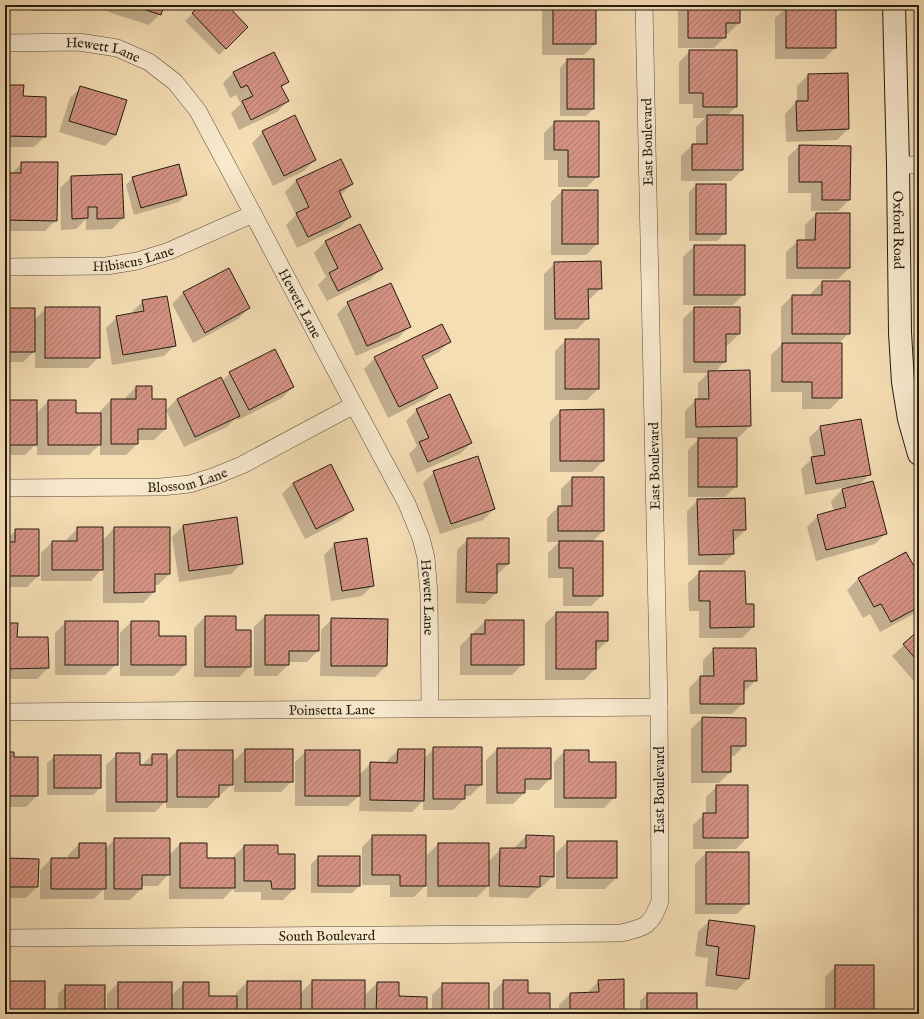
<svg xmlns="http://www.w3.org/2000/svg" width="924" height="1019" font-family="'IM FELL English',serif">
<defs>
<pattern id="building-hatch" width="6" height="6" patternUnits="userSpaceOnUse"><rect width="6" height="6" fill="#d49283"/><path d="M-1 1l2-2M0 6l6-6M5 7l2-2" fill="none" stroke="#ac766a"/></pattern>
</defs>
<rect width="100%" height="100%" fill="#f5ddb4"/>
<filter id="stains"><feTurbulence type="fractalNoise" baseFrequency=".005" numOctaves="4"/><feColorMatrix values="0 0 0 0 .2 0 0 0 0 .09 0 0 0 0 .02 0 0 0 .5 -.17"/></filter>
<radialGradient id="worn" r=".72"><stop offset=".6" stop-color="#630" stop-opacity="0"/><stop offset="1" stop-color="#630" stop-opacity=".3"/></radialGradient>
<g fill="#0003">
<polygon points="32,5 85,5 79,11 32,11"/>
<polygon points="110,5 163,5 160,14 149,25 108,12"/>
<polygon points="202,5 225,5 247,27 219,55 185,21"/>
<polygon points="542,5 595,5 595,44 584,55 542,55"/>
<polygon points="678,5 739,5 739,23 728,34 725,34 725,37 714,48 678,48"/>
<polygon points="787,7 835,48 824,59 775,59 775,18"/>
<polygon points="690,51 736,107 726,116 742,170 731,181 681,181 681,156 692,145 696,145 696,127 705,118 693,118 693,104 679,104 679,62"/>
<polygon points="567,60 593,60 593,109 586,116 560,116 560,68"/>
<polygon points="234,72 288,82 281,88 288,101 277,112 239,130 231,113 241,104 236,95 230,98 223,83"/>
<polygon points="847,74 848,129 837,140 786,142 785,114 796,102 797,102 797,86 808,75"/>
<polygon points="5,86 22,97 45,136 34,147 5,147"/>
<polygon points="81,87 126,101 116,135 105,146 59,132 70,98"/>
<polygon points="555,122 598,176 587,187 558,187 558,160 544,160 544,133"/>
<polygon points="263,132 315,160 304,171 273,186 252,143"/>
<polygon points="799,146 849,200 838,211 811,211 811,193 788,193 788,157"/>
<polygon points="340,160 352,184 340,196 350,217 339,228 297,248 286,225 296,215 285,192 296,181"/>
<polygon points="22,163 56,220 45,231 5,231 5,174 11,174"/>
<polygon points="121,175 123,218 112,229 86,230 86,219 76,229 61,230 60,188 71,177"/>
<polygon points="133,178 186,195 179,202 134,215 126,185"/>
<polygon points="696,185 725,233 717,241 689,241 689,192"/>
<polygon points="562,191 597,244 586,255 551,255 551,202"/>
<polygon points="816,214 849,268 838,279 786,279 786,252 798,241 805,241 805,225"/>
<polygon points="359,225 381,269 370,280 327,301 318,285 326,277 314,253 325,242"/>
<polygon points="694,246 744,294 733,305 683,305 683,257"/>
<polygon points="555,263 601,288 590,299 588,299 588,318 577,329 544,330 544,274"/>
<polygon points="228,269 249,308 238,319 193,343 172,304 183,293"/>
<polygon points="822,282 849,333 838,344 841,398 830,409 802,409 802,392 771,392 771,355 781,345 781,307 792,296 811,296 811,293"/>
<polygon points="143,301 175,345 164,356 112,365 106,328 117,317 132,315 132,312"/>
<polygon points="348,303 409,327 398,338 356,356 337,314"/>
<polygon points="46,308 99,357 88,368 35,368 35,351 23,362 5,362 5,309 34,320"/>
<polygon points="694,308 739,334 728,345 725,345 725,361 715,372 750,426 739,437 736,437 736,486 725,497 688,497 688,450 700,438 685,438 685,411 696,400 698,400 698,383 708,373 683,373 683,319"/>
<polygon points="566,340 598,389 587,400 555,400 555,351"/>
<polygon points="450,341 439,352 423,361 436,388 425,399 388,418 364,369 375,358"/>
<polygon points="230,373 293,387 282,398 238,420 236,418 227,427 184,447 166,410 177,399 220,378 222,381"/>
<polygon points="136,387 151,400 165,429 154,440 137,440 137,444 126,455 100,455 100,444 89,455 37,455 37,443 25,455 5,455 5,401 36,414 48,401 75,401 75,414 100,414 100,411 111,400 125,400 125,398"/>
<polygon points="417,410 471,443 460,454 417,473 409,454 417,446 406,421"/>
<polygon points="561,410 603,410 603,461 592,472 550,472 550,422"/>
<polygon points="860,420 870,474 858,486 886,533 875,544 816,561 807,527 818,516 834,512 831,501 842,490 847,489 847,487 805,495 801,469 813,458 809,438 820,427"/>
<polygon points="330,465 353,509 342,520 305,539 282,494 293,483"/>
<polygon points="434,472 494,509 483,520 440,534 423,483"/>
<polygon points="572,478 603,531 592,542 602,595 591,606 563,606 563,578 548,578 548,553 559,542 547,542 547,518 558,507 561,507 561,489"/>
<polygon points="698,500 745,530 734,541 733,541 733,554 722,565 688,565 687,511"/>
<polygon points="236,518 242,563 231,574 179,582 172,537 183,526"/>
<polygon points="78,528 102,541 114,528 169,574 158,585 154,585 154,592 143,603 103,603 103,568 91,581 41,581 41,553 52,542 67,542 67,539"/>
<polygon points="16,530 38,576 27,587 5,587 5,541"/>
<polygon points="468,539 508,539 508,564 497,575 496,593 485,604 456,603 457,550"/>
<polygon points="335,544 373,585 362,596 331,601 324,555"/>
<polygon points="906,553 919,577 919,611 880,632 870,614 863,618 847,590 858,579"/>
<polygon points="700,572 745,605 753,627 742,638 699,638 699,611 689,611 688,583"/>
<polygon points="556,613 607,613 607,641 596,652 595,669 584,680 545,680 545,624"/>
<polygon points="265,616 318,651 307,662 288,662 288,665 277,676 254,676 254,627"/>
<polygon points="205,617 235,617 235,631 250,666 239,677 194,677 194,628"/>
<polygon points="332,619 387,620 386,666 375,677 320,676 321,630"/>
<polygon points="485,621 523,664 512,675 460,675 460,646 471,635 474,635 474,632"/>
<polygon points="66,622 117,664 105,675 55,675 55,633"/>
<polygon points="131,622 158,637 185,665 174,676 120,676 120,633"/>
<polygon points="5,624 16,638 48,668 37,679 5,679"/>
<polygon points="919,632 919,687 892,656"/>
<polygon points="714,649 756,680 745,691 743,691 743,703 732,714 690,714 689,688 700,677 703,677 703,660"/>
<polygon points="702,718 745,745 734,756 730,756 730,772 719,783 691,783 691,729"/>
<polygon points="434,748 481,785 470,796 464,796 464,799 453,810 423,810 423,801 412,812 359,811 360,795 348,806 295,806 295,762 306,751 359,775 371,763 387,764 387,761 398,750 424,759"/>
<polygon points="497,749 550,779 539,790 524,790 524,793 513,804 486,804 486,760"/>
<polygon points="245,750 292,781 281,792 234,792 234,761"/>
<polygon points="177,751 232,751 232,784 220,795 218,795 218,797 207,808 166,808 166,801 155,812 106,812 106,765 117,754 139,766 141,766 152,755 166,762"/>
<polygon points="565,751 588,763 615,797 604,808 554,808 554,762"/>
<polygon points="5,753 13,758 37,796 26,807 5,807"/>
<polygon points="55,756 100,788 93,795 47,795 47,763"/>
<polygon points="717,786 747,838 736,849 693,849 693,825 704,814 706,814 706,797"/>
<polygon points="373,836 425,836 425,886 414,897 390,897 390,885 362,885 362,847"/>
<polygon points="526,836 553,876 542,887 539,887 528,898 489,897 489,885 477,897 427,897 427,855 438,844 488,862 501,849 515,849 515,847"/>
<polygon points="115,839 169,855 180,844 206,859 233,859 233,857 244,846 277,855 294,889 283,900 261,900 261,892 234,892 234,888 223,899 169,899 169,874 158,886 141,886 141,889 130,900 104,900 104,889 94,899 40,899 40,870 51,859 68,859 68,855 79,844 105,844 105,849"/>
<polygon points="567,842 616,842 616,878 605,889 556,889 556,853"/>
<polygon points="5,844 6,859 37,887 26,898 5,898"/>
<polygon points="706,853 748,903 737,914 695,914 695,864"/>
<polygon points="318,857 359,857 359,886 352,893 311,893 311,864"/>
<polygon points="709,921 748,979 737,990 705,986 708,958 695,956 698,932"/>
<polygon points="836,966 873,1014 825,1014 825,977"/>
<polygon points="312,981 364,1014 107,1014 107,994 118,983 171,983 171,996 184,983 208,997 236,997 236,993 247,982 300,982 300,994"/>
<polygon points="504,981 527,994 549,1014 493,1014 493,992"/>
<polygon points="599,981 623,1014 559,1014 559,1005 570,994 588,993 588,992"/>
<polygon points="377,983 398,997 426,1014 366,1014 366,994"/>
<polygon points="443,984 488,1014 432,1014 432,995"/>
<polygon points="66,986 104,1014 58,1014 58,994"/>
<polygon points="647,994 696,1014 640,1014 640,1001"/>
</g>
<g fill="url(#building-hatch)" stroke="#241c11">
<polygon points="131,5 164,5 161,15"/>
<polygon points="201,5 227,5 248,27 226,49 192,13"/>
<rect x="553" y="5" width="43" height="39"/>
<polygon points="688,5 740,5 740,23 726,23 726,38 688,38"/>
<rect x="786" y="6" width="50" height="42"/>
<polygon points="689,50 737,50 737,107 703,107 703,93 689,93"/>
<polygon points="274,52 289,82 281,86 289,101 251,120 242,101 253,96 247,85 241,88 233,72"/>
<rect x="567" y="59" width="27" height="50"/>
<polygon points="848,73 849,129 797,131 796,101 808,101 808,74"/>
<polygon points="5,85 24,85 23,96 46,97 46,137 5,136"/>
<polygon points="80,86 127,100 116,135 69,121"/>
<polygon points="295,115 316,160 284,176 262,131"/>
<polygon points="707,115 743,115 743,170 692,170 692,144 707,144"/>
<polygon points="554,121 599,121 599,177 568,177 568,150 554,150"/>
<polygon points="799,145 851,146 850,200 822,200 822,182 799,182"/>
<polygon points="341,159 353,184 339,191 351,217 308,237 296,213 309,207 296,180"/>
<polygon points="21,162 58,162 57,221 5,220 5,173 21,173"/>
<polygon points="179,164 187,195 141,208 132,177"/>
<polygon points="122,174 124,218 97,219 97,207 88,207 88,218 72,219 71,176"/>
<rect x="696" y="184" width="30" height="50"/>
<rect x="562" y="190" width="36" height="54"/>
<polygon points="816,213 850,213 850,268 797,268 797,240 815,240"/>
<polygon points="360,224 383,269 338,291 329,273 338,268 325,241"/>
<rect x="694" y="245" width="51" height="50"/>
<polygon points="601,261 602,289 588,289 589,319 555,319 554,262"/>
<polygon points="229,268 250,308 205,333 183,292"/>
<polygon points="822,281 850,281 850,334 792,334 792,295 822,295"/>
<polygon points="391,283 411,327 367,346 347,302"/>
<polygon points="167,296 176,346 123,355 116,316 144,311 142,300"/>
<rect x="45" y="307" width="55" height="51"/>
<polygon points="694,307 740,307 740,334 726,334 726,362 694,362"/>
<polygon points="5,308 35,308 35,352 9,352 9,338 5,338"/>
<polygon points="442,324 451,342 422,356 438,388 399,407 374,357"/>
<rect x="565" y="339" width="34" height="50"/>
<polygon points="782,343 842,343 842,398 812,398 812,382 782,382"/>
<polygon points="275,349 294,387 249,410 229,372"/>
<polygon points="750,370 751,426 696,427 695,399 709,399 708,371"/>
<polygon points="221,377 240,416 195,437 177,399"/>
<polygon points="136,386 152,386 152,399 166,399 166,429 138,429 138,444 111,444 111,399 136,399"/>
<polygon points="450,394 472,443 428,462 419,442 429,438 416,409"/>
<rect x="5" y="400" width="32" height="45"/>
<polygon points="48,400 76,400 76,413 101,413 101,445 48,445"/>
<polygon points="604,409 604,461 560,461 560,410"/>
<polygon points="861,419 871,475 816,484 811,457 825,455 820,426"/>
<rect x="698" y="438" width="39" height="49"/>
<polygon points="478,456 495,509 451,524 433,471"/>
<polygon points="331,464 354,510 316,529 293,483"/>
<polygon points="572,477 604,477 604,531 558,531 558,506 572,506"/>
<polygon points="873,481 887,534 826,550 817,515 846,507 842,489"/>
<polygon points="745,498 746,530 733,530 734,554 699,555 697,499"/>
<polygon points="237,517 243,564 189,571 183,525"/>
<polygon points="77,527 103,527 103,570 52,570 52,541 77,541"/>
<polygon points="114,527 170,527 170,574 155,574 155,592 114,593"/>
<polygon points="15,529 39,529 39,576 5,576 5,542 15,542"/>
<polygon points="367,538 374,586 342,591 334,543"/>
<polygon points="467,538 509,538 509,564 497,564 497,593 466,592"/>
<polygon points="559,541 603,541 603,596 573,596 573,568 559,568"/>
<polygon points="906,552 919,575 919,607 891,622 881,604 874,607 858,578"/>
<polygon points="699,571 745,571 746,604 754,604 754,627 710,628 710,601 699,601"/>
<polygon points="556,612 608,612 608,641 596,641 596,669 556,669"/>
<polygon points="265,615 319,615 319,651 289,651 289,665 265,665"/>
<polygon points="205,616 236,616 236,630 251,630 251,667 205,667"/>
<polygon points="331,618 388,619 387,666 331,666"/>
<polygon points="485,620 524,620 524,665 471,665 471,634 485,634"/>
<rect x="65" y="621" width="53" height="44"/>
<polygon points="131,621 159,621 159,636 186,636 186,665 131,665"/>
<polygon points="5,623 18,623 17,637 48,637 49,668 5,669"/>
<polygon points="919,630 919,663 903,644"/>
<polygon points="713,648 756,648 757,681 744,681 744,704 700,704 700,676 714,676"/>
<polygon points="702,717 746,718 746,746 731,746 731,772 702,772"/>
<polygon points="433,747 482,747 482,785 465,785 465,799 433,799"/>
<polygon points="497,748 551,748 551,779 525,779 525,793 497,793"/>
<rect x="245" y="749" width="48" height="33"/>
<polygon points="398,749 425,749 424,801 370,800 370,762 397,763"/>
<polygon points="177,750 233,750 233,785 219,785 219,797 177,797"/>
<rect x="305" y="750" width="55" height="46"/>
<polygon points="564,750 589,750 589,762 616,762 616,798 564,798"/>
<polygon points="5,752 14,752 14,757 38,757 38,796 5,796"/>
<polygon points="116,753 140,753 140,765 152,765 152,754 167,754 167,802 116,802"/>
<rect x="54" y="755" width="47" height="33"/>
<polygon points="716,785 748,785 748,838 703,838 703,813 716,813"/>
<polygon points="372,835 426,835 426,886 400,886 400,875 372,875"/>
<polygon points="526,835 554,836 554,877 540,876 540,887 499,886 500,848 526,848"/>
<polygon points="114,838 170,838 170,875 142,875 142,889 114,889"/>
<rect x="567" y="841" width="50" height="37"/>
<polygon points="5,843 7,843 7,858 39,859 38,887 5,887"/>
<polygon points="79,843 106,843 106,889 51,889 51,858 79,858"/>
<polygon points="180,843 207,843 207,858 235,858 235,888 180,888"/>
<rect x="438" y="843" width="51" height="43"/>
<polygon points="244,845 278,845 278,854 295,854 295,889 272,889 271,881 244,881"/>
<rect x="706" y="852" width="43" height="52"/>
<rect x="318" y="856" width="42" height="30"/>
<polygon points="709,920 755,926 749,979 716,975 719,947 706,945"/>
<rect x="835" y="965" width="39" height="49"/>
<polygon points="624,979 624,1014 570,1014 570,993 599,992 598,980"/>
<rect x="312" y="980" width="53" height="34"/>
<polygon points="503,980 528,980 528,993 550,993 550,1014 503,1014"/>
<rect x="5" y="981" width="40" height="33"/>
<rect x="247" y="981" width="54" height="33"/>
<rect x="118" y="982" width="54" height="32"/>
<polygon points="183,982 209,982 209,996 237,996 237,1014 183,1014"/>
<polygon points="377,982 399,982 399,996 427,997 427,1014 376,1014"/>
<rect x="442" y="983" width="47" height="31"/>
<rect x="65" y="985" width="40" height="29"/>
<rect x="647" y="993" width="50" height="21"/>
</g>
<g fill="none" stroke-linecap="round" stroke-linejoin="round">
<defs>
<g id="street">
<path id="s1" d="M5 43 79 42 117 48 149 62 175 82 198 111 253 214 354 405 407 504 421 538 426 558 429 594 430 708"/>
<polyline points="898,165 919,165"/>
<path id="s2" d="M5 267 106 266 137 261 169 251 253 214"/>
<path id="s3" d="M5 488 161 487 190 484 215 476 242 465 354 405"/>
<path id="s4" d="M5 712 659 707"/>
<path id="s5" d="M5 938 621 933C647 927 651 926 660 901L659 707 644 5"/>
</g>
<g id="secondary">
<path id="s6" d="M894 5 898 165 900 333 903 382 909 419 919 454"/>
</g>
</defs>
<use href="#street" stroke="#584c3a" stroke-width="18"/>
<use href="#secondary" stroke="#241c11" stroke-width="24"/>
<use href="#street" stroke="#f8e9ce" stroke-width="17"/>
<use href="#secondary" stroke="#f8e9ce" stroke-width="22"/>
</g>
<g text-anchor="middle" stroke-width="4" stroke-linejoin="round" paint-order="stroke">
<g font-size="14" fill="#241c11" stroke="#f8e9ce">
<text dy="5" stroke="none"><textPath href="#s1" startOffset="99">Hewett Lane</textPath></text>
<text transform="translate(647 142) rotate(-91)" y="5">East Boulevard</text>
<text dy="5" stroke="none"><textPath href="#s6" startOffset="225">Oxford Road</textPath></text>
<text dy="5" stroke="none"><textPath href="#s2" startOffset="129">Hibiscus Lane</textPath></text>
<text dy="5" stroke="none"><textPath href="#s1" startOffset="435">Hewett Lane</textPath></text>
<text transform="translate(654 466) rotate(-91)" y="5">East Boulevard</text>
<text dy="5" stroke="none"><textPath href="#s3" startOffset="183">Blossom Lane</textPath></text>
<text dy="5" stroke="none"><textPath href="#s1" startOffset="759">Hewett Lane</textPath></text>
<text dy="5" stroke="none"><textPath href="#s4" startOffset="327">Poinsetta Lane</textPath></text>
<text transform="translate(659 790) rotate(-90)" y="5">East Boulevard</text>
<text dy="5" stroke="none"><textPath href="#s5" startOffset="322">South Boulevard</textPath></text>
</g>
</g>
<rect width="924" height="1019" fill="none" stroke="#f5ddb4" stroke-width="20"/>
<rect x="6" y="6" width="912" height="1007" fill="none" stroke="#241c11" stroke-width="2"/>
<rect x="10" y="10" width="904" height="999" fill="none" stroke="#241c11"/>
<rect width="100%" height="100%" filter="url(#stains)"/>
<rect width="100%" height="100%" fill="url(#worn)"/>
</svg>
